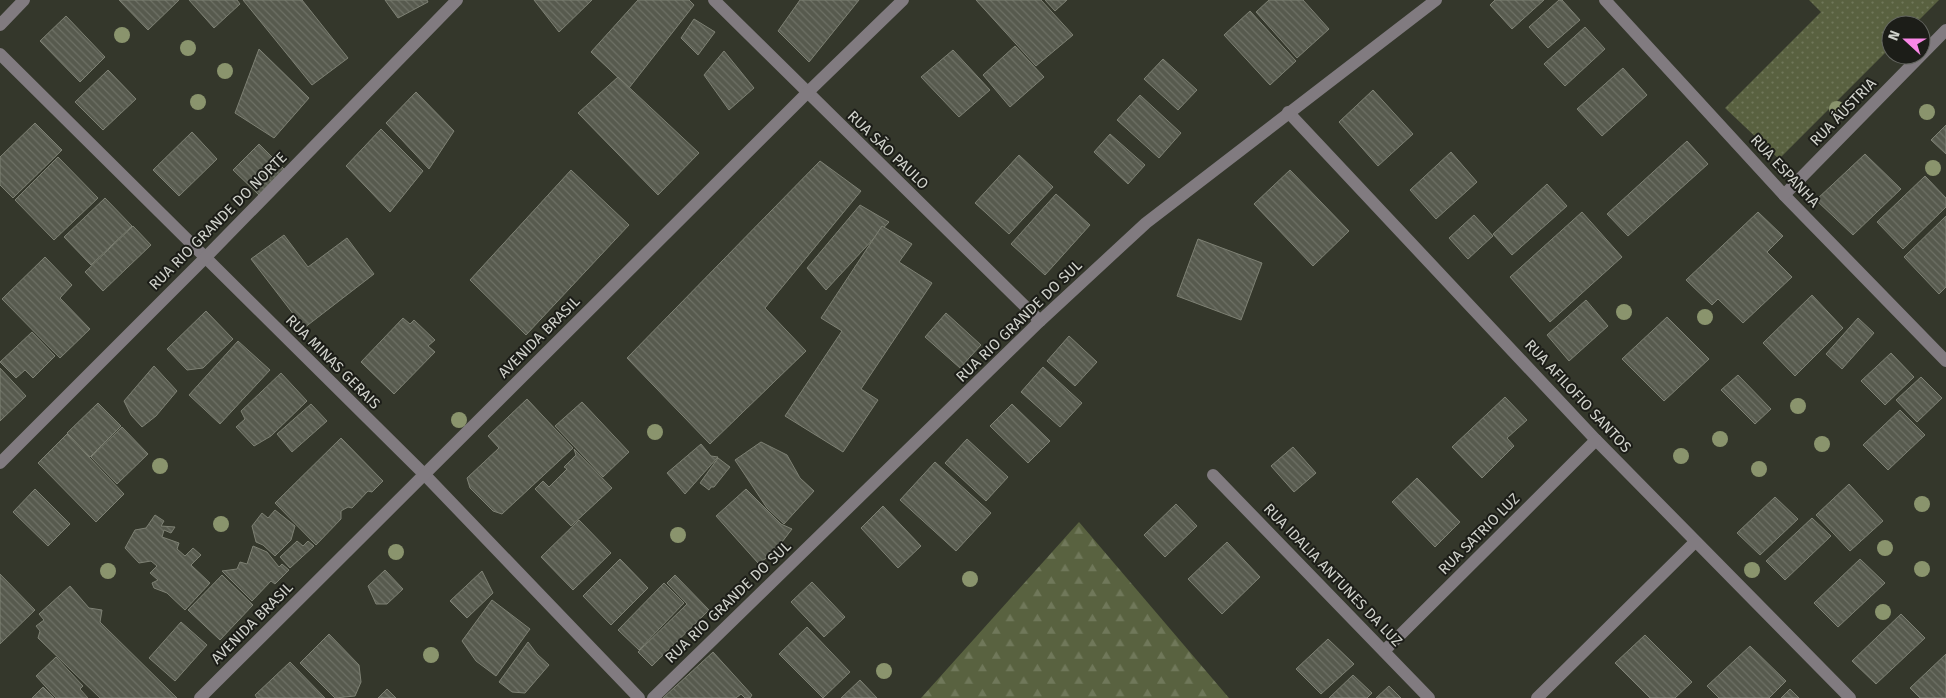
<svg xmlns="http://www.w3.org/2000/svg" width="1946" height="698" font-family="'Fira Sans',sans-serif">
<defs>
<pattern id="grass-dots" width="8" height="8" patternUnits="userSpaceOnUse" patternTransform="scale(1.25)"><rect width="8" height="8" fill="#596140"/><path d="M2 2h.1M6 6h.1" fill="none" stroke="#70775a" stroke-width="1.8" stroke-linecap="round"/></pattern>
<pattern id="forest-firs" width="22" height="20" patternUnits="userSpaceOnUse" patternTransform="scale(1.25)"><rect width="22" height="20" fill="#596240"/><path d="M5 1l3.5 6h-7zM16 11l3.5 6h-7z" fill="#70785a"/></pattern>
<pattern id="building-back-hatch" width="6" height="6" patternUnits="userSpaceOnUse" patternTransform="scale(1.25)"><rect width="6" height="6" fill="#575a4e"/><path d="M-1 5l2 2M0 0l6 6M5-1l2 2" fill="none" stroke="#6e7166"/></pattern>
</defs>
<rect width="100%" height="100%" fill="#34372b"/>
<polygon fill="url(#grass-dots)" points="1809,0 1939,0 1914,25 1891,25 1891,47 1779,159 1725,108 1821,12"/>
<polygon fill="url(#forest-firs)" points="1079,522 1229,698 921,698"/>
<g fill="url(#building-back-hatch)" stroke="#7e8174">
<polygon points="119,0 179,0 148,30"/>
<polygon points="189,0 237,0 240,4 214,28"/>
<polygon points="243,0 302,0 348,58 312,85"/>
<polygon points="385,0 427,0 428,2 398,18"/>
<polygon points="534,0 592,0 559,32"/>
<polygon points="638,0 689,0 694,5 629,88 591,52"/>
<polygon points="800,0 859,0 809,62 778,31"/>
<polygon points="976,0 1041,0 1073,35 1036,66"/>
<polygon points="1045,0 1067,0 1055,11"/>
<polygon points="1269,0 1303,0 1329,29 1297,58 1256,12"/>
<polygon points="1495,0 1544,0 1512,29 1490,5"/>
<polygon points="1559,0 1562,0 1580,20 1548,48 1529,27"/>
<polygon points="1250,11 1296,61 1270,85 1224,35"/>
<polygon points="66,16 105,57 80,82 40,41"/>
<polygon points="694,19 715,32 698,55 681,38"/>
<polygon points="1585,27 1605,49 1565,86 1544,64"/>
<polygon points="1015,46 1044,77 1010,107 983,75"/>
<polygon points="259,49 309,98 274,138 235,113"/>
<polygon points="953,50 990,90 959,117 921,77"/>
<polygon points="724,51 754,88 729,110 704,75"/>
<polygon points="1163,59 1197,90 1178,110 1144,79"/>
<polygon points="1623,68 1647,95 1602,136 1577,109"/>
<polygon points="108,70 136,99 103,130 75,102"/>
<polygon points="618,77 699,153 658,195 578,113"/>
<polygon points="1373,90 1413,134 1378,166 1339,122"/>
<polygon points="416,92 454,131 429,169 386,123"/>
<polygon points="1140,95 1181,133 1159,158 1117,120"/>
<polygon points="35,123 62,150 13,198 0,185 0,157"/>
<polygon points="1946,125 1946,154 1931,140"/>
<polygon points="381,129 423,171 390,212 346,166"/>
<polygon points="192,132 217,159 179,196 153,170"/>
<polygon points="1110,134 1145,165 1128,184 1094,152"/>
<polygon points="1687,141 1708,164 1628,236 1607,214"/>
<polygon points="259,144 284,169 259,195 233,170"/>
<polygon points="1451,152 1477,182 1436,219 1410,190"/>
<polygon points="1865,154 1901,189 1853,235 1816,200"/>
<polygon points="1019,155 1053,187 1009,234 975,203"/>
<polygon points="58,157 98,198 54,240 15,200"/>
<polygon points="820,161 861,191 765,308 806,351 710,444 627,358"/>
<polygon points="571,170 629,225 526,335 470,280"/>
<polygon points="1290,170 1349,231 1313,266 1254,204"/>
<polygon points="1925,176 1946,198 1946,207 1903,249 1877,222"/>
<polygon points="1547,184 1567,206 1512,255 1493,234"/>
<polygon points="1056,194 1090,225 1045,275 1011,244"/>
<polygon points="105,198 132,226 91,265 64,237"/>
<polygon points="860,205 889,222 826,290 807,268"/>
<polygon points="1582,212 1622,257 1550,322 1510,277"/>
<polygon points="1758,212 1783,236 1767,252 1792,277 1743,323 1718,299 1712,305 1686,280"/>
<polygon points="1474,215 1493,236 1468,259 1449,238"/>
<polygon points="1946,216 1946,287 1939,294 1904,257"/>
<polygon points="133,226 151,245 103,291 85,272"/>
<polygon points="882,226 912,244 899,262 932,283 861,389 878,400 843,452 785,416 842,331 821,318"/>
<polygon points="284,235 308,267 347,238 374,274 304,328 251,259"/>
<polygon points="1198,239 1262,263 1241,320 1177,296"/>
<polygon points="45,257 72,285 60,298 90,329 60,358 2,299"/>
<polygon points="1812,295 1843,328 1795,376 1763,343"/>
<polygon points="1586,300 1608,326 1569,361 1547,335"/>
<polygon points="206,311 233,339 203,368 187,370 167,349"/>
<polygon points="946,313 981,345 960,368 925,337"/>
<polygon points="1667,317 1709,359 1664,401 1622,359"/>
<polygon points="403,318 410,324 414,320 435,340 428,346 435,352 394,394 361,362"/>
<polygon points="1858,318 1874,333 1842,369 1826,354"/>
<polygon points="32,332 55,356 33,378 25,370 16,378 0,362"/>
<polygon points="1069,336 1097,362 1075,386 1047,361"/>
<polygon points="238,341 270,370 220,424 189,395"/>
<polygon points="1891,353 1914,377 1885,405 1861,381"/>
<polygon points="154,366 177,391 156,416 142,427 131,415 124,401"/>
<polygon points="1043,367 1082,403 1060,427 1021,392"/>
<polygon points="0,368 26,396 0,421"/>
<polygon points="281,373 307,401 271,436 254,446 236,427 245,419 241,411"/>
<polygon points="1738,375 1771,409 1755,424 1721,390"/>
<polygon points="1921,377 1942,398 1917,422 1896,400"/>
<polygon points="1505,397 1527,420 1507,438 1514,446 1482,478 1452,447"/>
<polygon points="527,399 573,448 502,514 493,511 470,488 467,478 499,448 488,436"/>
<polygon points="582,402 629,452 603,477 555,426"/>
<polygon points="98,403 121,426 90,457 67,433"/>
<polygon points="311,404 327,421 292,452 277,434"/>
<polygon points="1012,404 1050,441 1028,463 990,426"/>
<polygon points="1900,410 1925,435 1888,470 1863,445"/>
<polygon points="122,427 148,454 117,484 91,457"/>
<polygon points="67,434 124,494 96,522 38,463"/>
<polygon points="341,438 383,481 372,492 368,491 352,508 348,507 341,511 341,519 316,545 275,503"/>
<polygon points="967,439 1008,477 986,501 945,463"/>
<polygon points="761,442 787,455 800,478 814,491 784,524 767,508 735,460"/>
<polygon points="701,444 711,456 718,457 685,494 667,473"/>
<polygon points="1293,447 1316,473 1294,492 1271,466"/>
<polygon points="574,449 612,488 571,526 535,489 543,481 549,487 567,469 564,467 576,455"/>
<polygon points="718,458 730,467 714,487 711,487 709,490 700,483"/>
<polygon points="935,462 991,513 956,551 900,500"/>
<polygon points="1417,478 1460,522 1435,547 1392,502"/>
<polygon points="1849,484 1883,521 1850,551 1816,515"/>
<polygon points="35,489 70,524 48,546 13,512"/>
<polygon points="746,489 781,524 792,529 772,555 758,563 716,516"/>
<polygon points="1775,497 1798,519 1760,555 1737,533"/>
<polygon points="1176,504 1197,526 1165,557 1144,535"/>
<polygon points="883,506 921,546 898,568 861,528"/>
<polygon points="275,510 295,526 291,540 275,556 263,545 256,542 252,526 262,513 268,518"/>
<polygon points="155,515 164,521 161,526 175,527 171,533 164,530 162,537 179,543 177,549 185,556 193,548 201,555 191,565 210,583 185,610 167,593 154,588 152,583 158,580 150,573 157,566 151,561 139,563 125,548 135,530 146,528"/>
<polygon points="1812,518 1831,536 1785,580 1766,561"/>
<polygon points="579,520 611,553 573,590 541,557"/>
<polygon points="297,541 303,546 308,541 314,546 290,568 280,557"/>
<polygon points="1227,542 1260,577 1222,614 1188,579"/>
<polygon points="253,546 267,552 279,567 282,564 289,570 275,584 271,581 252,601 222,571 237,569 240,562 247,564"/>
<polygon points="620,559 648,588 611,625 583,596"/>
<polygon points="1860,559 1885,583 1838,627 1814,603"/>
<polygon points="385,570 403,589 387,604 376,604 368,586"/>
<polygon points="482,571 493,593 467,618 450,601"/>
<polygon points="0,574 35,610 0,644"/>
<polygon points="222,575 253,605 220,640 188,610"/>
<polygon points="675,575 709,610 652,666 638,652 687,604 667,583"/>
<polygon points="812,582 845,617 824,637 791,602"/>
<polygon points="664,583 684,603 639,650 618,630"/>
<polygon points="70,586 89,608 102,610 100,622 177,698 100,698 38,638 40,631 36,626 44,620 39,614"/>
<polygon points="492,600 530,629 496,676 476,661 462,641"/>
<polygon points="1901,614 1925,638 1876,684 1852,661"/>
<polygon points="181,622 207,645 175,681 149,658"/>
<polygon points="807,627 850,672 823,698 779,654"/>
<polygon points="329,634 359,665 361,682 355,696 335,698 300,663"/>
<polygon points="1645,635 1692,682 1675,698 1650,698 1615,663"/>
<polygon points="1328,639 1354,664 1321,694 1296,669"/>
<polygon points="528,642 537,654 549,665 525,693 512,692 499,682"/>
<polygon points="1750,646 1786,681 1769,698 1719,698 1707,686"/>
<polygon points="713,652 752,695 750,698 745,698 741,694 736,698 663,698"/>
<polygon points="1946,654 1946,698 1920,698 1910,688"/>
<polygon points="56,657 83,686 80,689 88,698 56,698 36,676"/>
<polygon points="290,662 325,698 257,698 255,695"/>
<polygon points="1353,675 1372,693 1367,698 1329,698"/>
<polygon points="860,680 877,698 841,698"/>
<polygon points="1389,686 1401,698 1376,698"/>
<polygon points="43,687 54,698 32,698"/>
<polygon points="387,689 396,698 378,698"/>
<polygon points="1790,689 1799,698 1781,698"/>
</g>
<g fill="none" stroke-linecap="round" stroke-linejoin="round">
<g stroke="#817b80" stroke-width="12">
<polyline points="714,0 1040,321"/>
<polyline points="1605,0 1784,195 1946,361"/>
<polyline points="0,25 24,0"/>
<polyline points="0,54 424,474 639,698"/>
<polyline points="1288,112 1596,440 1850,698"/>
<polyline points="1784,195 1946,30"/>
<polyline points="0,463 205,258 457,0"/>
<polyline points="1213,475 1429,698"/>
<polyline points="1384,651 1596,440"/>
<polyline points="200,698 807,93 903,0"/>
<polyline points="653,698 1040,321 1146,223 1436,0"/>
<polyline points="1537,698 1695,542"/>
</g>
</g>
<g fill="#8a946d">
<circle cx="122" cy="35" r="8"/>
<circle cx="188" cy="48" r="8"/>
<circle cx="225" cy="71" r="8"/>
<circle cx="198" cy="102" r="8"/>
<circle cx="1837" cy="109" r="8"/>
<circle cx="1927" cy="112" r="8"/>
<circle cx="1933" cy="168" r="8"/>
<circle cx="1624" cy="312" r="8"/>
<circle cx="1705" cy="317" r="8"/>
<circle cx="1798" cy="406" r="8"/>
<circle cx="459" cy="420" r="8"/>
<circle cx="655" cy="432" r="8"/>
<circle cx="1720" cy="439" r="8"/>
<circle cx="1822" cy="444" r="8"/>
<circle cx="1681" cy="456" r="8"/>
<circle cx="160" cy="466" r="8"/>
<circle cx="1759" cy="469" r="8"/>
<circle cx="1922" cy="504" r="8"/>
<circle cx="221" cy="524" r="8"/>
<circle cx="678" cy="535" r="8"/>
<circle cx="1885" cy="548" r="8"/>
<circle cx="396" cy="552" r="8"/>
<circle cx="1922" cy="569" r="8"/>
<circle cx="1752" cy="570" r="8"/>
<circle cx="108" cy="571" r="8"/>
<circle cx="970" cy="579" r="8"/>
<circle cx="1883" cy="612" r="8"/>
<circle cx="431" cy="655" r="8"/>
<circle cx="884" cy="671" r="8"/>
</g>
<g text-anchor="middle" stroke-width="4" stroke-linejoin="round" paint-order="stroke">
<g font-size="15" fill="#d1d3cc" stroke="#1c1d18">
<text transform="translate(1843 112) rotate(-46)" y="5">RUA ÁUSTRIA</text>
<text transform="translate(888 150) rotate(44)" y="5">RUA SÃO PAULO</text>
<text transform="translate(1785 171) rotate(47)" y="5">RUA ESPANHA</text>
<text transform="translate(218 221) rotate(-45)" y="5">RUA RIO GRANDE DO NORTE</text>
<text transform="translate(1019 321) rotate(-44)" y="5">RUA RIO GRANDE DO SUL</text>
<text transform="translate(539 337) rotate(-45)" y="5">AVENIDA BRASIL</text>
<text transform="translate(333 362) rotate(45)" y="5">RUA MINAS GERAIS</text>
<text transform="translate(1578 396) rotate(47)" y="5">RUA AFILOFIO SANTOS</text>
<text transform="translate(1479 534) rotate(-45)" y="5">RUA SATRIO LUZ</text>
<text transform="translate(1333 575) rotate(46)" y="5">RUA IDALIA ANTUNES DA LUZ</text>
<text transform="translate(728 602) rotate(-44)" y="5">RUA RIO GRANDE DO SUL</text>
<text transform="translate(252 623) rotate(-45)" y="5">AVENIDA BRASIL</text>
</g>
</g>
<g transform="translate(1906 40) rotate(291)"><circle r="24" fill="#1c1d18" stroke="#646660"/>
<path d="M0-4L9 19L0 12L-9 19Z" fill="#fa87e7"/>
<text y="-8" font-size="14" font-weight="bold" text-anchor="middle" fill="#d1d3cc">N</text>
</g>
</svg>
